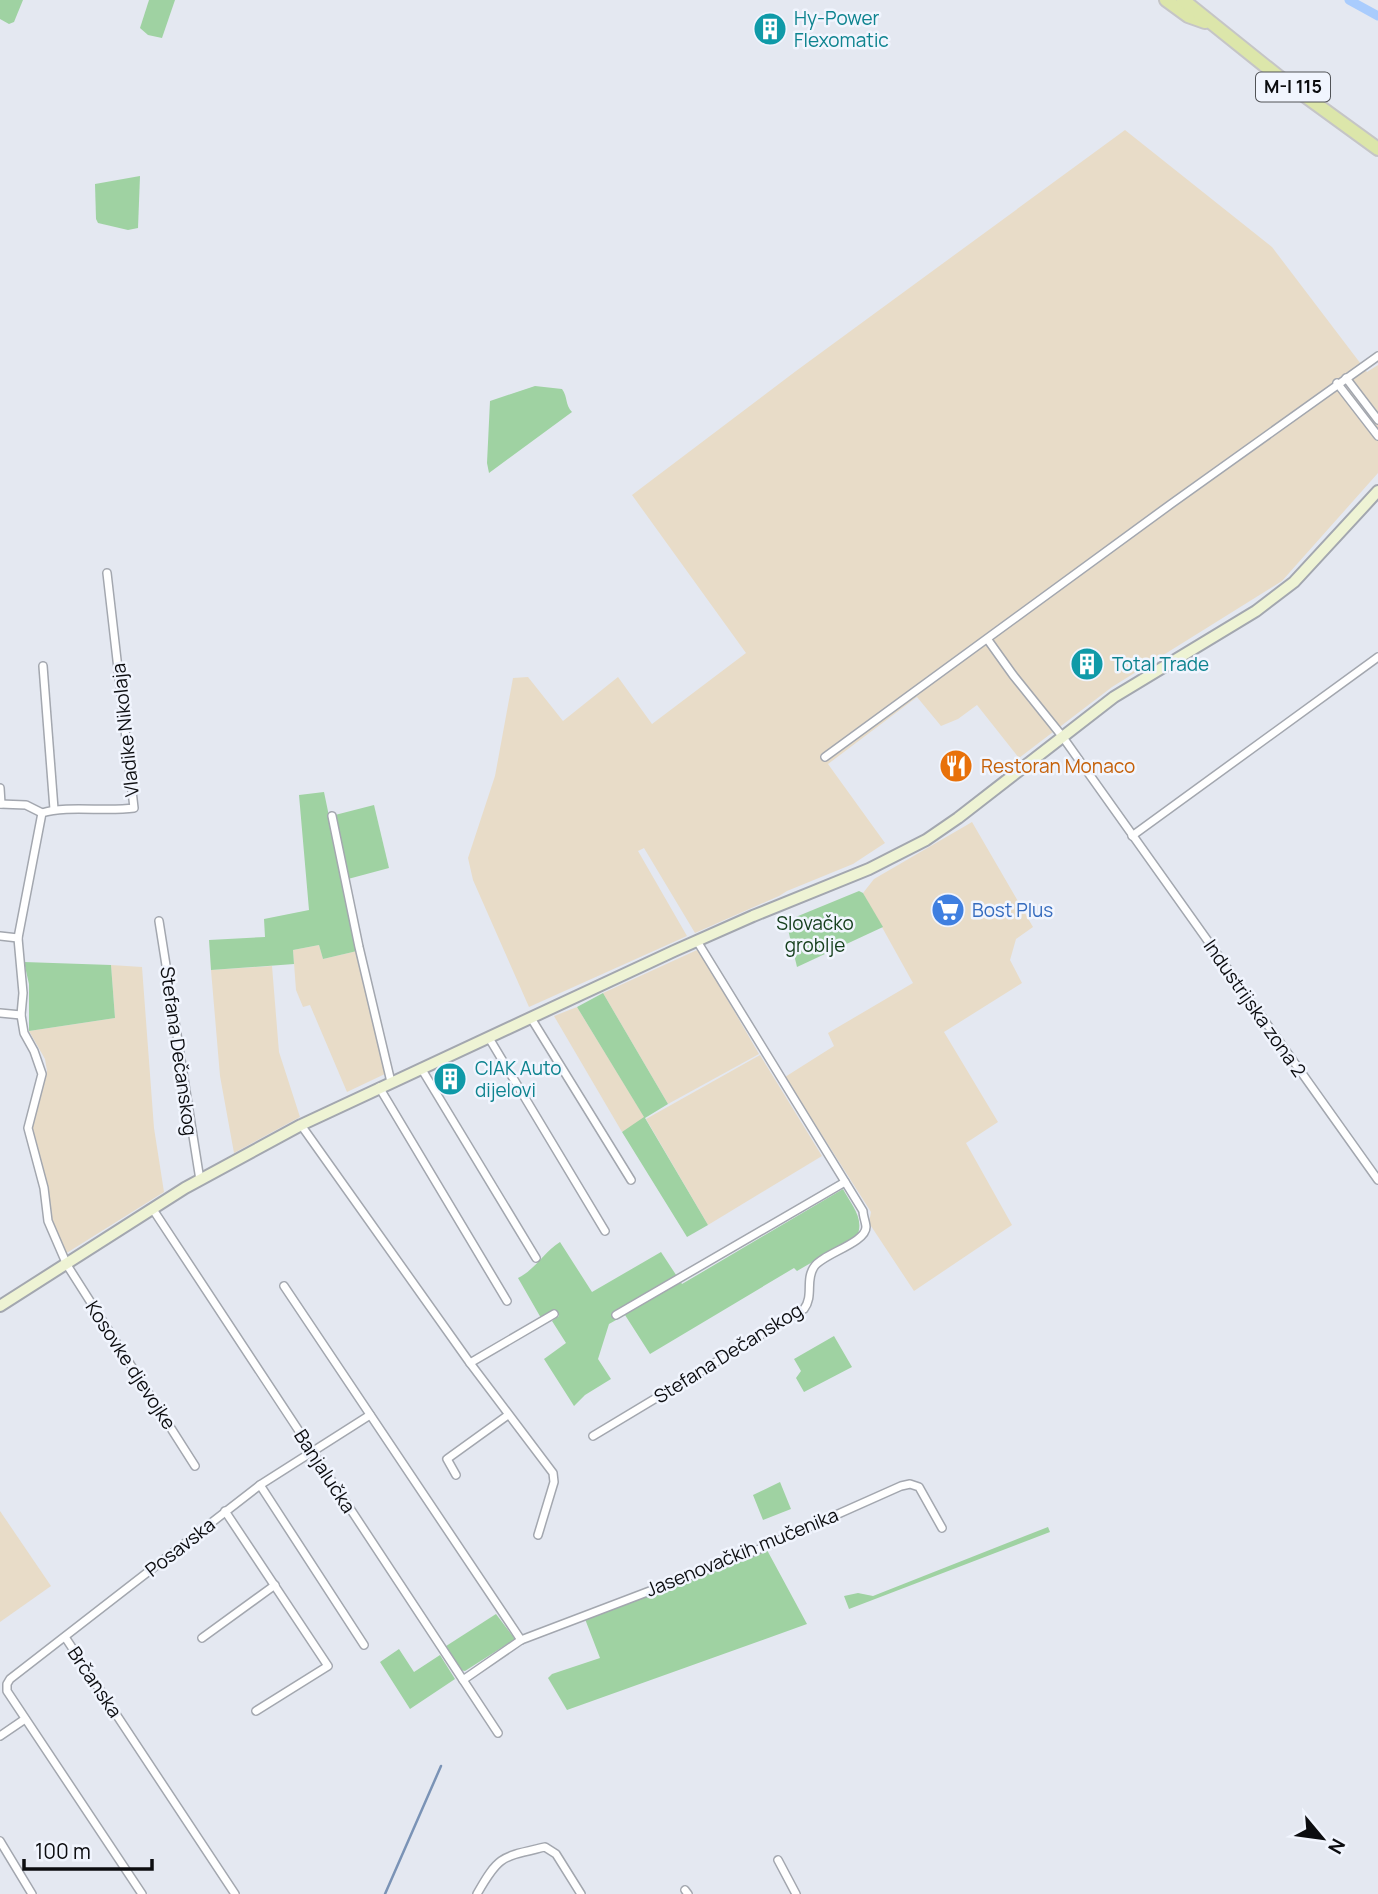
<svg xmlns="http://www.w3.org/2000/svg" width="1378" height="1894" font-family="Manrope,sans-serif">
<rect width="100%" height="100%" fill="#e4e8f1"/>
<g fill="#e8dcc8">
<polygon points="1125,130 1272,247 1367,372 1378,365 1378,473 1282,581 1112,687 1019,758 977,705 958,719 941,726 917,697 828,764 885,843 853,864 787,891 779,896 695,933 644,848 638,851 687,936 529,1007 473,880 468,858 495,776 513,678 528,677 563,721 618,677 652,724 746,653 632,495 796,371"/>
<polygon points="972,822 1033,927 1016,939 1010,960 1022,983 944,1032 998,1122 966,1143 1012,1225 914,1291 869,1223 871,1212 785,1077 834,1046 828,1033 913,983 863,893 874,879"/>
<polygon points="319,945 323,959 357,951 387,1073 347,1092 310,1005 303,1007 296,990 293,950"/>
<polygon points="697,950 700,952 759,1054 668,1104 603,993"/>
<polygon points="111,965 142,967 154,1128 164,1192 65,1254 52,1220 46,1184 32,1132 32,1121 47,1071 45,1059 29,1031 115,1018"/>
<polygon points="272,966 279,1052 300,1117 234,1153 220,1076 211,970"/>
<polygon points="577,1007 645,1118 622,1132 554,1016"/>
<polygon points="760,1055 822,1156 708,1225 646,1119"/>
<polygon points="0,1511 51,1586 0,1622"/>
</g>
<g fill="#9fd2a2">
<polygon points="0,0 23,0 14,22 9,24 0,19"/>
<polygon points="149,0 175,0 162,38 148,35 140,28"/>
<polygon points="140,176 138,228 128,230 98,223 96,219 95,184"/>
<path d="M535 386 562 389C568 397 565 405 572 412L489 473 487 463 490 401Z"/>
<polygon points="324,792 357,951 323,959 319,945 293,950 294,964 211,970 209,940 265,937 264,919 309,910 299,795"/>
<polygon points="374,805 389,868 348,879 335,815"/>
<polygon points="859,891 863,893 883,927 797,967 786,921"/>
<polygon points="24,962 111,965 115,1018 29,1031 29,984"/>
<polygon points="603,993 668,1104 645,1118 708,1225 687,1237 622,1132 644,1117 577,1007"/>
<path d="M843 1189C851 1204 865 1219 857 1236L797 1271 794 1268 650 1354 625 1315 609 1324 598 1359 611 1379 585 1395 574 1406 544 1359 566 1343 552 1321 559 1316 555 1310 541 1318 518 1278C536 1269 544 1252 560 1242L592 1292 661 1252 682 1284Z"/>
<polygon points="834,1336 852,1367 804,1392 796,1378 801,1371 794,1359"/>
<polygon points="780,1482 791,1509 763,1520 753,1495"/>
<polygon points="1048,1527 1050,1532 849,1609 844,1596 858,1593 873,1596"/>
<polygon points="767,1550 807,1624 567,1710 548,1678 552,1674 600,1658 585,1619"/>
<polygon points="496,1614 515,1639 465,1671 460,1670 443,1648"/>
<polygon points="399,1649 414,1672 440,1655 455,1679 410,1709 380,1662"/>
</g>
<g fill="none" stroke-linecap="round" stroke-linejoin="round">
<polyline stroke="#7a93b6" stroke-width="2.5" points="385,1894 441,1766"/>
<polyline stroke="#a9ccfd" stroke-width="9" points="1349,0 1378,16"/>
<defs>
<g id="street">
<polyline points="1346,378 1378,420"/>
<polyline points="1337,383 1378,436"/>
<path d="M107 573 134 808C105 812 67 805 42 813L18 938 23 993 21 1015 24 1033 34 1051 42 1074 28 1128 44 1188 48 1221 67 1265 195 1466"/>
<polyline points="988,640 1013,675 1062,736 1378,1180"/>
<polyline points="43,666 54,809"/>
<polyline points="825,757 1171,504 1378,356"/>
<polyline points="0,788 1,804"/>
<polyline points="0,804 26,805 42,813"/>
<polyline points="332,816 359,947 391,1082"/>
<polyline points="1132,836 1378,657"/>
<polyline points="159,921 200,1180"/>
<polyline points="0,936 18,938"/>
<polyline points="0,1013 21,1015"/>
<polyline points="531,1018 631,1180"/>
<polyline points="489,1038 605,1231"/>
<polyline points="421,1068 536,1258"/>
<polyline points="379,1087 507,1301"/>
<polyline points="301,1125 470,1363 553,1473 554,1482 538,1535"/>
<polyline points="152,1208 498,1733"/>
<polyline points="284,1286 521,1640"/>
<polyline points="616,1315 845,1182"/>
<polyline points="470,1363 554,1314"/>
<path d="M593 1436 804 1309C814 1296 805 1280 814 1267 822 1254 866 1243 866 1227 866 1223 863 1216 863 1211L697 941"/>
<polyline points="456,1475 447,1459 508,1415"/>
<polyline points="260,1485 364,1645"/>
<polyline points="225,1511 328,1666 256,1711"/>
<polyline points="65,1637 235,1894"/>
<polyline points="202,1638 275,1585"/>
<polyline points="463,1680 521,1640 755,1551 901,1486 910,1484 919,1487 942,1528"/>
<polyline points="0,1736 25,1719"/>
<polyline points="0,1841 32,1894"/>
<polyline points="778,1860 796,1894"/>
<polyline points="685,1890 688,1894"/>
<polyline points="142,1894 7,1691 7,1684 10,1679 260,1485 370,1415"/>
<path d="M477 1894C499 1855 502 1857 545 1847L556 1854 581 1894"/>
</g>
<polyline id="secondary" points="0,1306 185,1188 301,1125 674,951 753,916 869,869 926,840 958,818 1114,697 1256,611 1294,582 1378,491"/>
<g id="primary">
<polyline points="1166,0 1188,16 1205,22"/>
<polyline points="1183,0 1279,77 1378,149"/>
</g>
</defs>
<use href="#street" stroke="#a3a7af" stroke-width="10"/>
<use href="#secondary" stroke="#a3a7af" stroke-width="14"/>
<use href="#primary" stroke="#c5c5c6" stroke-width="16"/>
<use href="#street" stroke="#fff" stroke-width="7"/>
<use href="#secondary" stroke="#eef3d4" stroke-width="10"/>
<use href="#primary" stroke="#dce6aa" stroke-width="12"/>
</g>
<defs>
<symbol id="building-disc" viewBox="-11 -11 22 22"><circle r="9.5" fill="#0f9aa8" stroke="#f1f5fe"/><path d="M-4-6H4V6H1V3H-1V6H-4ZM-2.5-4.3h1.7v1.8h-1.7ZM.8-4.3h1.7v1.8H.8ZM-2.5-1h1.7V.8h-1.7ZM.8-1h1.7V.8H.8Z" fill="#fff"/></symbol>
<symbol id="restaurant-disc" viewBox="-11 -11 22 22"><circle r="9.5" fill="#e8710a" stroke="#f1f5fe"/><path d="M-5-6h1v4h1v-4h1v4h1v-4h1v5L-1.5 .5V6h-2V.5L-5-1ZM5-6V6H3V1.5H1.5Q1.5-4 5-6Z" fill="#fff"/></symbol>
<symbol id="supermarket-disc" viewBox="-11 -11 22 22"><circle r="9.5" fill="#3f7fe0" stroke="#f1f5fe"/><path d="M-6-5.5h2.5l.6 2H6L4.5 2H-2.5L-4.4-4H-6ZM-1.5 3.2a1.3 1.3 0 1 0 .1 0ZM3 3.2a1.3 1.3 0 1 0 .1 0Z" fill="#fff"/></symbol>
</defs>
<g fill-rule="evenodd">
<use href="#building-disc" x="751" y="10" width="38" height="38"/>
<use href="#building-disc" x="1068" y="645" width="38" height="38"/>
<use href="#restaurant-disc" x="937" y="747" width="38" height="38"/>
<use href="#supermarket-disc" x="929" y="891" width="38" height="38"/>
<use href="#building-disc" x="431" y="1060" width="38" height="38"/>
</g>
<g text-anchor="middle" stroke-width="5" stroke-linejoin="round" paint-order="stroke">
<rect fill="#f1f5fe" stroke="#515357" stroke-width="2" x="1256" y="72.5" width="74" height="29" rx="5"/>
<g font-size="18" font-weight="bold" fill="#0c0d10">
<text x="1293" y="93">M-I 115</text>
</g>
<g font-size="19" fill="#0d838f" stroke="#f1f5fe" text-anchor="start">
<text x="794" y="25">Hy-Power<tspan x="794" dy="22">Flexomatic</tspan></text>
<text x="1112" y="671">Total Trade</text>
<text x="475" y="1075">CIAK Auto<tspan x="475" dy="22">dijelovi</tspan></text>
</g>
<g font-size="19" fill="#0c0d10" stroke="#f1f5fe">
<text transform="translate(125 730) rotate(-96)" y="7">Vladike Nikolaja</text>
<text transform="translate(1255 1008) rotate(55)" y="7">Industrijska zona 2</text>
<text transform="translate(179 1051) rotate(82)" y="7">Stefana Dečanskog</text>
<text transform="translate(728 1353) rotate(-32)" y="7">Stefana Dečanskog</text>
<text transform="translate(131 1365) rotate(57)" y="7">Kosovke djevojke</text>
<text transform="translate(325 1471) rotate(57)" y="7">Banjalučka</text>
<text transform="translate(180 1547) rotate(-38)" y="7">Posavska</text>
<text transform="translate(742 1552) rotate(-22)" y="7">Jasenovačkih mučenika</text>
<text transform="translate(95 1682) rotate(56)" y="7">Brčanska</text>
</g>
<g font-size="19" fill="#c56008" stroke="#f1f5fe" text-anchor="start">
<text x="981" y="773">Restoran Monaco</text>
</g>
<g font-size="19" fill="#366cbe" stroke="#f1f5fe" text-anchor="start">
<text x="972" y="917">Bost Plus</text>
</g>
<g font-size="19" fill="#143e1b" stroke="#f1f5fe">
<text x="815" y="930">Slovačko<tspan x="815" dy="22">groblje</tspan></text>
</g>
</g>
<g transform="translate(1322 1838) rotate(119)" stroke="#f1f5fe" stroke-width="5" paint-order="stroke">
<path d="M0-5L12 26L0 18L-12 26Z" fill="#0c0d10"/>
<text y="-10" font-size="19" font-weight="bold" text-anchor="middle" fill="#0c0d10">N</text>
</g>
<path d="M24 1859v10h128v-10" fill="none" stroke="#0c0d10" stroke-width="3.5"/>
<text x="35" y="1859" font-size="21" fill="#0c0d10" stroke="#f1f5fe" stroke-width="5" paint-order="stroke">100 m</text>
</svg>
